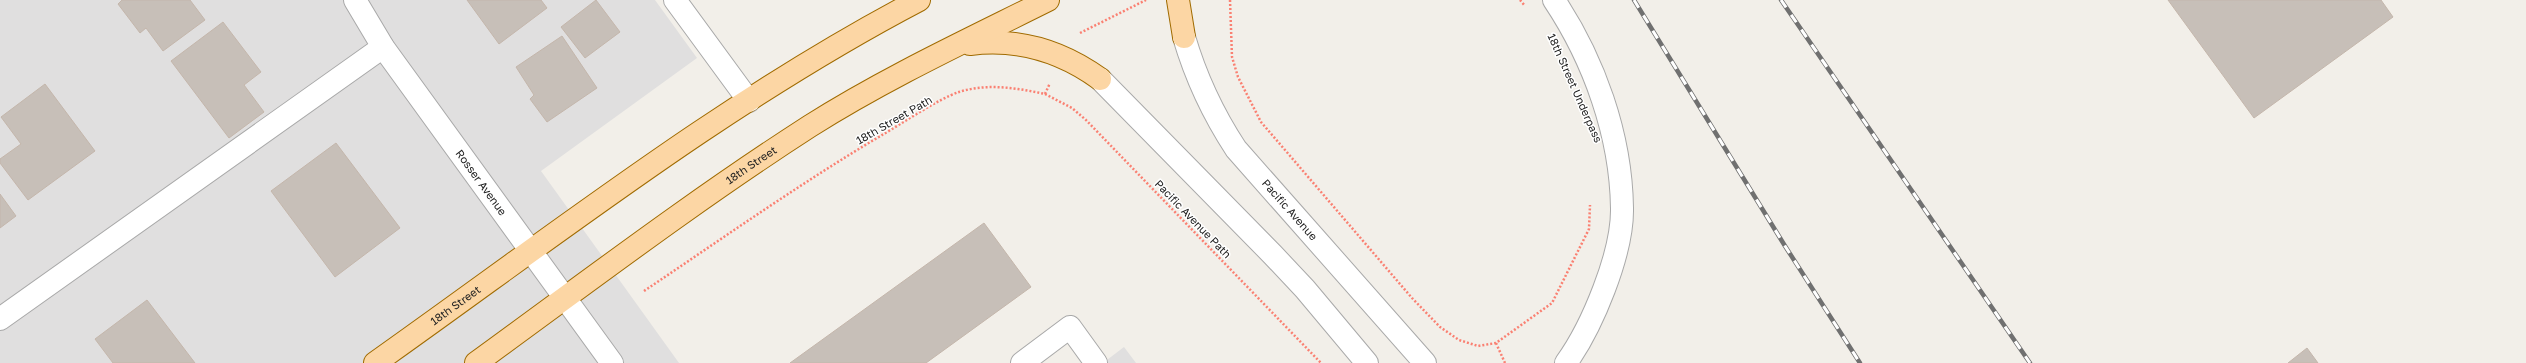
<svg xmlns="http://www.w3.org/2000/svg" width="2526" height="363" font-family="'Golos Text',sans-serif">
<rect width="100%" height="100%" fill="#f2efe9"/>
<g fill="#e0dfdf">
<polygon points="0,0 655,0 697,58 541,171 679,363 0,363"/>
<polygon points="1124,347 1136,363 1103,363"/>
</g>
<g fill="#c7bfb8" stroke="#c4b6ab">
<polygon points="122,0 190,0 205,20 163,51 146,28 140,33 118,4"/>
<polygon points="467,0 541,0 547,8 499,44"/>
<polygon points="596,0 620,32 585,58 561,27"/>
<polygon points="2168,0 2381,0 2393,17 2254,118"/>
<polygon points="223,22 261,72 244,85 264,112 229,138 171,61"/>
<polygon points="562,36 597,88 547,122 530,99 534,95 516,67"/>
<polygon points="45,84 95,151 28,200 0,163 0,159 21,144 1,117"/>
<polygon points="336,143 400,228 335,277 271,191"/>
<polygon points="0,194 16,216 0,228"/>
<polygon points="984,223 1031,287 926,363 790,363"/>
<polygon points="147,300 195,363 113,363 95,339"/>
<polygon points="2307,348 2318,363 2288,363"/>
</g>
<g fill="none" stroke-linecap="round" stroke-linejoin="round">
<defs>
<g id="minor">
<path id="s1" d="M355 0 383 47 612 363"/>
<polyline points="675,0 749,101"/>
<path d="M1554 0C1594 60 1621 135 1622 208 1623 253 1592 327 1566 363"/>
<path id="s2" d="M1184 37C1196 78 1213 114 1236 149L1425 363"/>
<polyline points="1100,79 1273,255 1305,289 1367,363"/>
<polyline points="0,319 383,47"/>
<polyline points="1022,363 1070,327 1096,363"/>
</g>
<g id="major">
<polyline points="1178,0 1184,37"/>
<path d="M970 44C1018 38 1060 50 1100 79"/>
<path id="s3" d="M375 363C553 237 726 101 919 0"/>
<path id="s4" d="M476 363C586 283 695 200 810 126 886 78 968 40 1048 0"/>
</g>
</defs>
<use href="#minor" stroke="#a9a9a9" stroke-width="24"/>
<use href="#major" stroke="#a06b00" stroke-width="24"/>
<g stroke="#fa8072" stroke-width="2.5" stroke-dasharray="2 2" stroke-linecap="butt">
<polyline points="1230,0 1232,57 1238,77 1261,122 1412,298 1440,327 1459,340 1478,346 1496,343 1552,303 1589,229 1590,205"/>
<polyline points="1520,0 1525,6"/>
<polyline points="1080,33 1146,0"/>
<polyline points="1045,94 1072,108 1086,120 1321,363"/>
<path d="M644 291C723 238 801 183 882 135 903 123 938 99 959 92 987 83 1017 88 1045 94L1050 83"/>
<polyline points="1496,343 1505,363"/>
</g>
<use href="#minor" stroke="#fff" stroke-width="22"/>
<use href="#major" stroke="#fcd6a4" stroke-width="22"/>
<defs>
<g id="rail">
<polyline points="1634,0 1785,246 1860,363"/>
<polyline points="1781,0 2030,363"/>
</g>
</defs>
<use href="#rail" stroke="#707070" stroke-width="4.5"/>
<use href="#rail" stroke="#fff" stroke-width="3" stroke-dasharray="9" stroke-linecap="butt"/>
</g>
<g text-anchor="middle" stroke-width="3" stroke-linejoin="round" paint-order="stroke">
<g font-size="11" fill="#222" stroke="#fff">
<text transform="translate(1575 88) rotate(66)" y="4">18th Street Underpass</text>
<text transform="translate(894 120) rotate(-30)" y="4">18th Street Path</text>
<text dy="4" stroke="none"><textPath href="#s4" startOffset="339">18th Street</textPath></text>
<text dy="4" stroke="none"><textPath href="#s1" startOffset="222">Rosser Avenue</textPath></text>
<text dy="4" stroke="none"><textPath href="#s2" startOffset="205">Pacific Avenue</textPath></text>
<text transform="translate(1193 219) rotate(46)" y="4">Pacific Avenue Path</text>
<text dy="4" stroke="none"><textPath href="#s3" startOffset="99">18th Street</textPath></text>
</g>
</g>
</svg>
